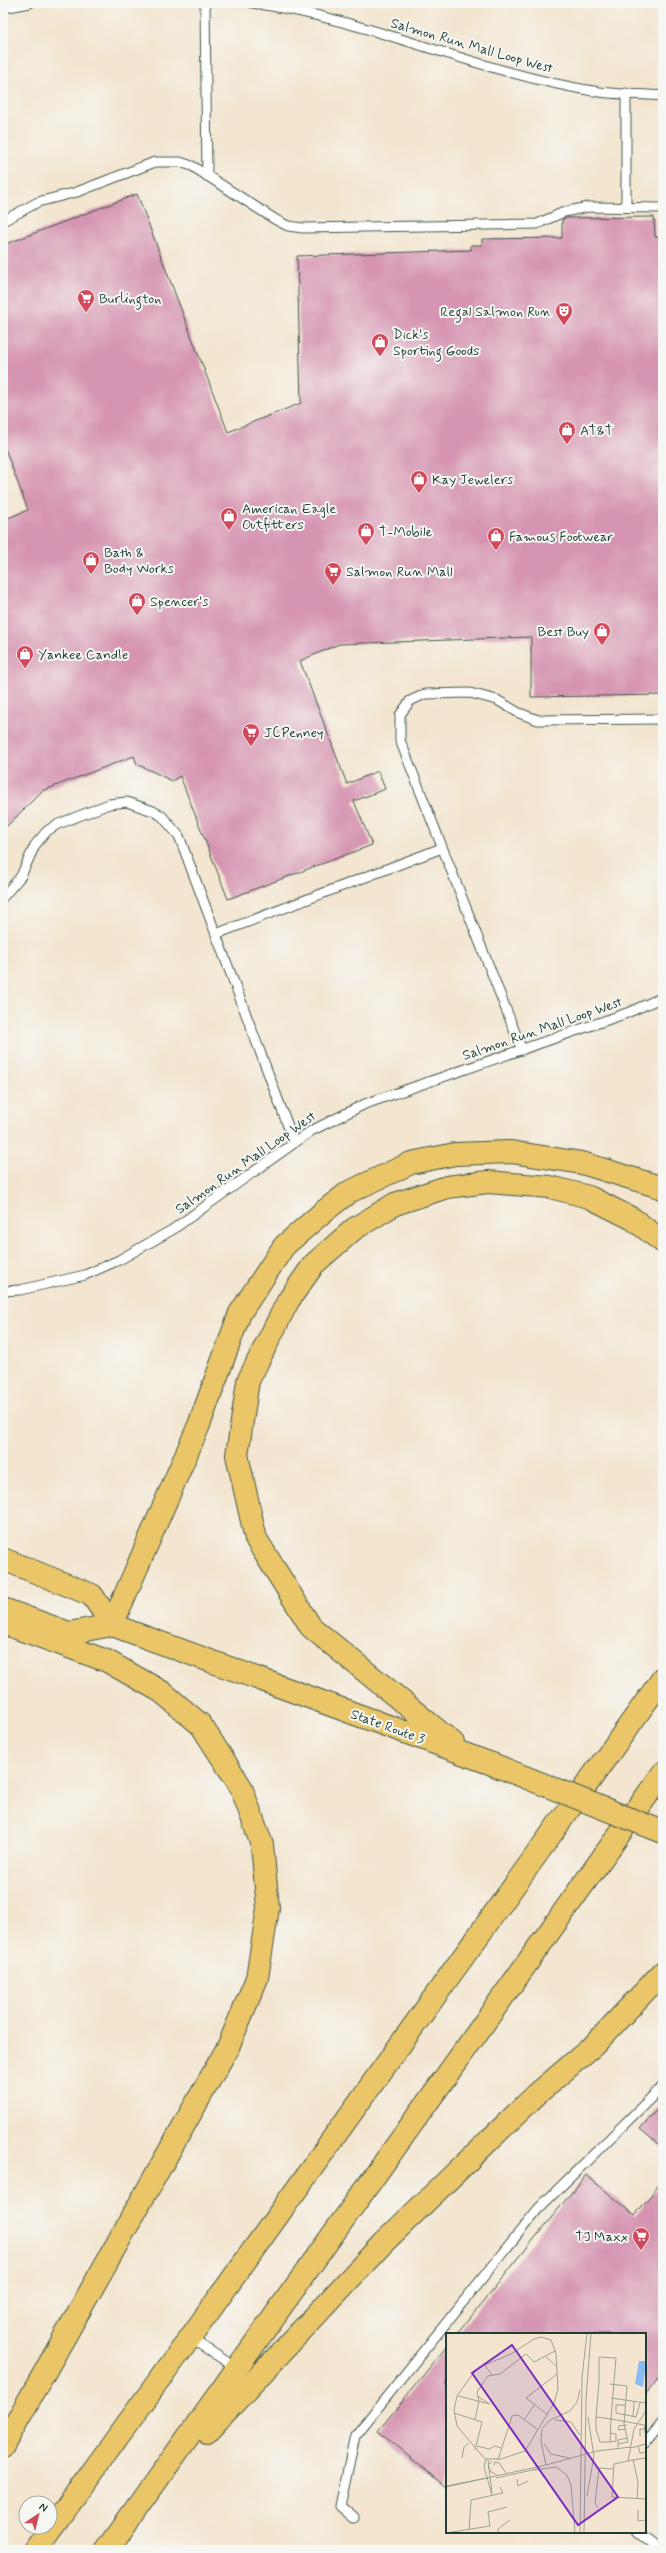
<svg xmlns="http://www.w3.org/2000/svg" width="666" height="2553" font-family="Mynerve,sans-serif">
<rect width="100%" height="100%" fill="#f6f6f2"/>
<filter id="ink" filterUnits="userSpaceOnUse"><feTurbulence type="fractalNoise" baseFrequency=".025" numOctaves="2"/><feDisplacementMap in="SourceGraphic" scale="8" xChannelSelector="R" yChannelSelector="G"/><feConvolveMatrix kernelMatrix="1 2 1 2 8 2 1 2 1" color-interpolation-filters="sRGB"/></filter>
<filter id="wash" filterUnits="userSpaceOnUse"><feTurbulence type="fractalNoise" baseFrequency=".012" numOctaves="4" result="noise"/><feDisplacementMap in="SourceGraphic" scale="16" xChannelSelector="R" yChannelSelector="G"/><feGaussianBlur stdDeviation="0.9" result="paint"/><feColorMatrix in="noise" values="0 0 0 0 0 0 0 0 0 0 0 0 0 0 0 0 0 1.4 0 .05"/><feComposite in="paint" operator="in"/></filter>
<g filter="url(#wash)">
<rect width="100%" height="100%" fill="#f3e5cf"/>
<g id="blocks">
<g fill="#d594b1">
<polygon points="137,194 228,432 301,403 297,256 471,250 471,245 482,245 482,239 562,238 562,220 565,218 654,217 655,237 663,237 663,695 531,697 531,637 339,644 300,661 347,784 378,771 385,789 354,801 372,845 228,899 180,776 172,781 137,764 134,756 42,791 3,830 3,536 6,533 3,520 28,510 3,443 3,245"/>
<polygon points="663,2102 663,2148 640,2129"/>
<polygon points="586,2175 635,2215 663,2180 663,2373 645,2395 645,2334 457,2334"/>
<polygon points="447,2346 447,2488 378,2431"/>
</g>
</g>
</g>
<g filter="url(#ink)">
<use href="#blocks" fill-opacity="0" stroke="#3f564b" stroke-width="1"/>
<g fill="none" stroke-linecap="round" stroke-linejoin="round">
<defs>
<g id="lane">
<polyline points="205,3 207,176"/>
<path d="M252 3C369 19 477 72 593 91 616 95 640 94 663 96"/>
<polyline points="3,8 30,3"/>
<polyline points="626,207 626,93"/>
<polyline points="3,221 38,202 77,192 155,162 180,162 192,166 276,220 288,226 303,228 537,224 564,212 588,207 663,208"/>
<polyline points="3,897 21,876 35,845 47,831 56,825 109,804 127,802 153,811 162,816 179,836 294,1142"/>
<polyline points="216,934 442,848"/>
<polyline points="522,1050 400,740 400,715 410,701 425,694 470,693 497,700 519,713 538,720 663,719"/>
<polyline points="3,1291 20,1290 85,1275 119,1260 172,1230 311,1131 365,1104 627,1013 663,997"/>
<polyline points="190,2338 238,2369"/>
<polyline points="645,2442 663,2420"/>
<polyline points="354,2518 340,2506 355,2436 538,2209 663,2086"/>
<polyline points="637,2532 660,2550"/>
</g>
<polyline id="primary" points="3,1559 92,1595 112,1625 69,1633 3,1609"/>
<g id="highway">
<polyline points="3,1623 107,1661 162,1692 201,1725 241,1787 262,1845 268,1908 257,1978 228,2047 3,2446"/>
<polyline points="453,1743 311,1627 256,1539 237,1455 248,1381 288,1301 314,1264 354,1229 395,1204 447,1187 488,1182 550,1187 589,1197 633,1219 663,1242"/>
<polyline points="492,1764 112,1625 199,1425 240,1313 284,1246 323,1212 349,1192 411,1163 455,1154 511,1152 582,1163 663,1188"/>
<polyline points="207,2432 384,2242 537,2094 594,2045 663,1972"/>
<polyline points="35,2550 190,2338 663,1678"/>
<polyline points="107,2550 663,1773"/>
</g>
</defs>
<use href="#lane" stroke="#3f564b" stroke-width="11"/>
<use href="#primary" stroke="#3f564b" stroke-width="24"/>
<use href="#highway" stroke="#3f564b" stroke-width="24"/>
<use href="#lane" stroke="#fff" stroke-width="9"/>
<use href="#primary" stroke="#ebc669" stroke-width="22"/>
<use href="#highway" stroke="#ebc669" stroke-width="22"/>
<defs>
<polyline id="highway-bridge" points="492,1764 663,1832"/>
</defs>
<use href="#highway-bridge" stroke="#3f564b" stroke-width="24" stroke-linecap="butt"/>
<use href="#highway-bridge" stroke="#ebc669" stroke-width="22"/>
</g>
</g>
<defs>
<symbol id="supermarket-pin" viewBox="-11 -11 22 30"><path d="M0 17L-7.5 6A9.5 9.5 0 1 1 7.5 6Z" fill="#d1495b" stroke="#f6f6f2"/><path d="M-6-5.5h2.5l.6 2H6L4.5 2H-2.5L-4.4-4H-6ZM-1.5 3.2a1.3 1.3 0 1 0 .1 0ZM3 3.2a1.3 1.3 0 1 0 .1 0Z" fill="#fff"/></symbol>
<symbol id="theatre-pin" viewBox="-11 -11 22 30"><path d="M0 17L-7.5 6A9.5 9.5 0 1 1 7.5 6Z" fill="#d1495b" stroke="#f6f6f2"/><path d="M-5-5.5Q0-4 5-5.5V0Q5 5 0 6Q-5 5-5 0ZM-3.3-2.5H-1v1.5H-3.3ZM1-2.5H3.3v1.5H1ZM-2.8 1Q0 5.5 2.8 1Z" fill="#fff"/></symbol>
<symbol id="shop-pin" viewBox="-11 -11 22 30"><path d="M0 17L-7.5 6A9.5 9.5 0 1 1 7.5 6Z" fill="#d1495b" stroke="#f6f6f2"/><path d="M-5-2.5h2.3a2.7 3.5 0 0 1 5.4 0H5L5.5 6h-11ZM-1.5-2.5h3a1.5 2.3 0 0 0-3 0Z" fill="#fff"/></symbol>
</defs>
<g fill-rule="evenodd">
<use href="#supermarket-pin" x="76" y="288" width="20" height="27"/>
<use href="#theatre-pin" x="554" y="301" width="20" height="27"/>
<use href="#shop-pin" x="370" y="332" width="20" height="27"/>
<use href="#shop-pin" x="557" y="420" width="20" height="27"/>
<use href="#shop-pin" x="409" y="469" width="20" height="27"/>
<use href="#shop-pin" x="219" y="506" width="20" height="27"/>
<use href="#shop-pin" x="356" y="521" width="20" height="27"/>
<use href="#shop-pin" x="486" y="526" width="20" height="27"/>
<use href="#shop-pin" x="81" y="550" width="20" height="27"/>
<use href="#supermarket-pin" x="323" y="561" width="20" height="27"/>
<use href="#shop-pin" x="127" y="591" width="20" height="27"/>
<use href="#shop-pin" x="592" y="621" width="20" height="27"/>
<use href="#shop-pin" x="15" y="644" width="20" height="27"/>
<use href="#supermarket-pin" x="241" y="722" width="20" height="27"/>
<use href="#supermarket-pin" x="631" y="2226" width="20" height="27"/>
</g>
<g text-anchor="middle" stroke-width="4" stroke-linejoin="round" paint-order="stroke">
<g font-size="14" fill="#1f3d34" stroke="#f6f6f2">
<text transform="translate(472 45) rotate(16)" y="5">Salmon Run Mall Loop West</text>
<text transform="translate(542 1028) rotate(-19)" y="5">Salmon Run Mall Loop West</text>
<text transform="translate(245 1162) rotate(-35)" y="5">Salmon Run Mall Loop West</text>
<text transform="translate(388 1726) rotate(20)" y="5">State Route 3</text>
</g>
<g font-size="14" fill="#1f3d34" stroke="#f6f6f2" text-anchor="start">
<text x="99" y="303">Burlington</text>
<text x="551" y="316" text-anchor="end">Regal Salmon Run</text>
<text x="393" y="339">Dick's<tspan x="393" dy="16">Sporting Goods</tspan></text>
<text x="580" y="435">AT&amp;T</text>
<text x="432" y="484">Kay Jewelers</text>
<text x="242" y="513">American Eagle<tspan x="242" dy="16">Outfitters</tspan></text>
<text x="379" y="536">T-Mobile</text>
<text x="509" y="541">Famous Footwear</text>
<text x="104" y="557">Bath &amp;<tspan x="104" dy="16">Body Works</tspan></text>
<text x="346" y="576">Salmon Run Mall</text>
<text x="150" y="606">Spencer's</text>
<text x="589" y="636" text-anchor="end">Best Buy</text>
<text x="38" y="659">Yankee Candle</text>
<text x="264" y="737">JCPenney</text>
<text x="628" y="2241" text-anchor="end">TJ Maxx</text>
</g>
</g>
<g transform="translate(446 2333)">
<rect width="200" height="200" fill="#f3e5cf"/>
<path d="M193 28H200L197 54 189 51Z" fill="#86bbf4"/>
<path fill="none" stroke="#9ea291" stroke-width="1" d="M95 4 105 7 110 20 112 56 108 70 79 118 55 126H39L11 93 8 77 11 63 26 42 34 34 65 21 88 6ZM100 24 110 33M38 31 46 42M164 51 181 53 178 91 182 109 172 111M134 57 131 69 124 78 104 87 96 96 95 108 100 132 151 118 185 114M12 63 44 71M31 63 42 70M165 65 200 70M180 72H170V80L190 84 194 70M200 78 188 96 182 128 168 131 166 164 200 166M8 80 36 89 29 117M101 81 80 65 111 41M150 84 165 86 164 109H154L150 96V84L153 49V24L170 25 165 86 198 92 200 105M187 84 188 69M29 86 33 68 31 59 42 43 54 41 80 21 88 29 109 18M78 87 88 72M109 87 125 89 134 102M180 96 172 97 173 93 181 92M194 103V96H200M164 109 170 108V101L164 100M98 111 105 121 123 125M31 113 43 116 49 113 55 115M192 113 194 120 200 119M172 114V107L182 105M184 115 200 111M16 125 18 114 23 110M40 126 38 134 46 162M42 127 46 160M52 127 66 83 72 82 91 96M187 127 200 125M46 128 42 132 44 138 51 142M182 128 187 127 192 149 191 165M48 132 49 129 53 130 60 140M88 137 110 134 121 142 125 152 129 200M50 145 91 136M71 146 72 153 82 148M0 153 41 145M0 154 100 132M141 163 148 123 142 84M152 175 149 170 153 135 167 136M192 177V188L200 187M23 197 25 167 57 160 54 154M0 200 44 193 42 179 61 174M52 200V196L64 187M134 200 136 44 141 0M138 200 140 66 145 0"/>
<path fill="#7b2cbf" fill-opacity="0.15" stroke="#7b2cbf" stroke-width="2" d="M66 12 172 164 132 192 26 40Z"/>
<rect width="200" height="200" fill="none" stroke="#1f3d34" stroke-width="2"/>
</g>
<rect width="666" height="2553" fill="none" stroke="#f6f6f2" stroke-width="16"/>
<g transform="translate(38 2515) rotate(35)"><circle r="19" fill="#f6f6f2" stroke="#a0aca6"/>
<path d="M0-3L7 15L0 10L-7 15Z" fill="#d1495b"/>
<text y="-6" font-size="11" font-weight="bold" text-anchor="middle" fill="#1f3d34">N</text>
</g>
</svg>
